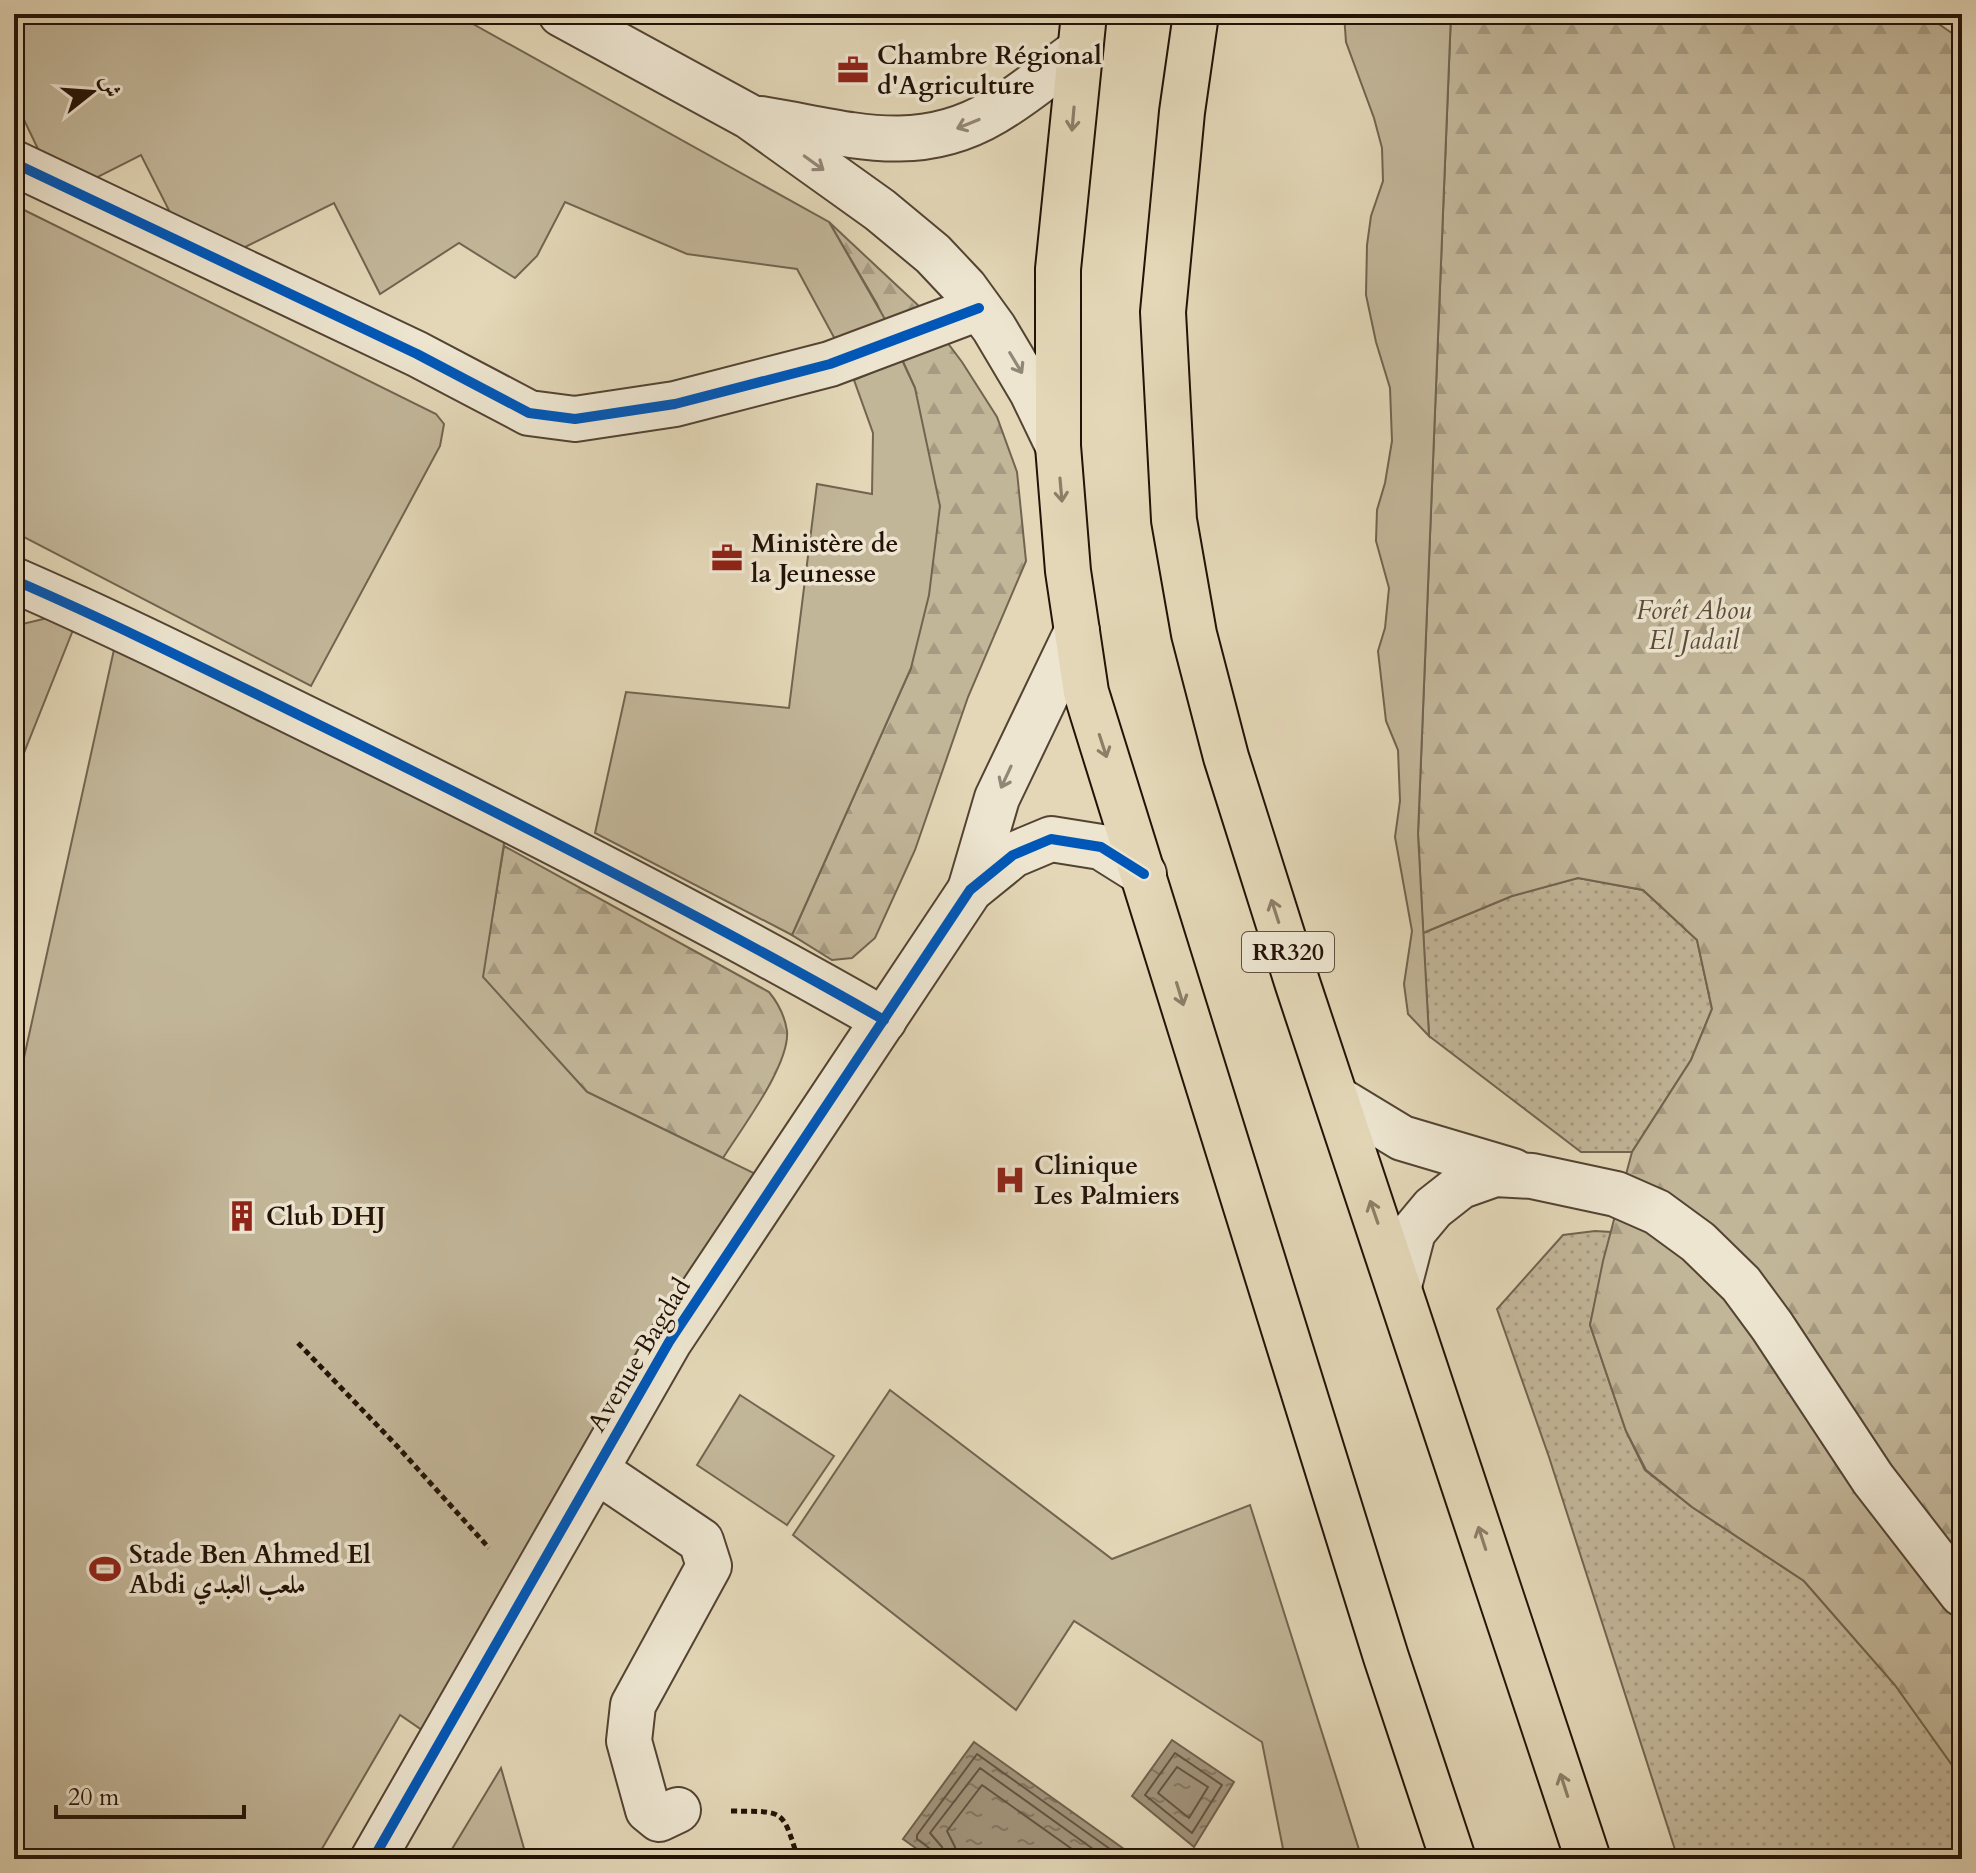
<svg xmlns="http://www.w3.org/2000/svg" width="1976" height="1873" viewBox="0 0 1976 1873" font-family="Cardo,Amiri,serif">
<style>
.grass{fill:url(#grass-dots);stroke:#726450;stroke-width:2}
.forest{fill:url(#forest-firs);stroke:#726450;stroke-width:2}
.garden{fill:#c2b699;stroke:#726450;stroke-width:2}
.water{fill:url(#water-ripples);stroke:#6f604d;stroke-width:2}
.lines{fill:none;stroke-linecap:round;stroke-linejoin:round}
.shore{stroke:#625341;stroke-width:2}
.minor-casing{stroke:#534333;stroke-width:48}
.highway-casing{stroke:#231207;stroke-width:48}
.path{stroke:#231207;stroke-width:5;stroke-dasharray:6 4;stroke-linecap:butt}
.minor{stroke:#ede5d0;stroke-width:44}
.highway{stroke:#e3d7b7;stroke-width:44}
.cycleway-casing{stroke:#ede5d0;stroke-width:15}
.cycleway{stroke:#0057b8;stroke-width:10}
.oneway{stroke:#8d7e68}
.oneway2{stroke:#928676}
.labels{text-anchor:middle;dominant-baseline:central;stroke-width:7;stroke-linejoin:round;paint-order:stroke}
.shield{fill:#ede5d0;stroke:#605143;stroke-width:2}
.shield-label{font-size:24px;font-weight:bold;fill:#231207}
.poi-label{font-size:26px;font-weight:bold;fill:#231207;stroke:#ede5d0;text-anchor:start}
.park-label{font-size:26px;font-style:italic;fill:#5b4b3a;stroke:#ede5d0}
.street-label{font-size:26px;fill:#231207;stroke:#ede5d0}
</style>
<defs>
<pattern id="grass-dots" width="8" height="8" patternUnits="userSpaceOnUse" patternTransform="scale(2)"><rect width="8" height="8" fill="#c2b699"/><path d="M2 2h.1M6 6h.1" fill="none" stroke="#a69b82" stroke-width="1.8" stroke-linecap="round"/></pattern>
<pattern id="forest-firs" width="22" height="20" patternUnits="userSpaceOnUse" patternTransform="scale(2)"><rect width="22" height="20" fill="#c2b699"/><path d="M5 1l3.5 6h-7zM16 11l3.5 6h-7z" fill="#a69b82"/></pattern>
<pattern id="water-ripples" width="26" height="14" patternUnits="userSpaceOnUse" patternTransform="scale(2)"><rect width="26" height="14" fill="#a2947b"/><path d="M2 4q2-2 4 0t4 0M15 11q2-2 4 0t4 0" fill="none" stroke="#847763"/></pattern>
</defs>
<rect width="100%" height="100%" fill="#e3d7b7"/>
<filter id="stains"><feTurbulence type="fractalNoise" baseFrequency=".0025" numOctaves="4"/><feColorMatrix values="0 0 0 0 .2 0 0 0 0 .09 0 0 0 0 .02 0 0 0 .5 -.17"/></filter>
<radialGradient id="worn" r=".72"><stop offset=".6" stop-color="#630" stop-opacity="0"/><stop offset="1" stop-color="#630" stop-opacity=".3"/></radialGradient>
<g class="grass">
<path d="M1578 878 1643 890 1697 940 1712 1009 1691 1060 1632 1152H1581L1429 1036 1423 933 1512 896Z"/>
<path d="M1595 1231 1611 1232 1590 1325 1626 1431 1645 1470 1692 1507 1804 1581 1895 1685 1962 1779V1859H1678L1549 1457 1497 1309 1563 1235Z"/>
</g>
<g class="forest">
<path d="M1451 14H1924L1962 40V1779L1895 1685 1804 1581 1692 1507 1646 1470 1626 1431 1590 1325 1603 1261 1632 1152 1691 1060 1712 1009 1697 940 1643 890 1578 878 1512 896 1423 933 1418 834Z"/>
<path d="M829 222 922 309 962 362 997 417 1017 472 1026 561 968 697 915 850 875 938 852 958 832 960 792 935 911 668 915 388 877 304Z"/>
<path d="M504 846 769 992C778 1003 785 1017 787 1031 790 1065 741 1129 723 1158L587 1092 482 977Z"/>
</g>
<g class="garden">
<path d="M14 14H455L829 222 886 321 837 343 797 269 687 254 565 202 537 256 515 278 459 243 380 294 334 203 229 255 182 236 141 155 78 187 49 172 14 99Z"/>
<path d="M1344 14H1451L1418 834 1429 1036 1408 1014 1404 984 1412 931 1395 837 1400 801 1398 750 1386 721 1378 651 1385 628 1389 588 1376 541 1377 510 1385 483 1392 441 1390 388 1376 342 1366 295 1367 245 1371 216 1383 181 1382 148 1374 118 1346 42Z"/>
<path d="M14 205 436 414 444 424 440 446 311 686 14 532Z"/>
<path d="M902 360 915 388 940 506 929 595 911 668 792 935 595 833 626 692 789 708 817 484 872 494 873 433 854 380Z"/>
<path d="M81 610 14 778V626Z"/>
<path d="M119 627 508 818 483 977 587 1092 764 1178 422 1730 400 1715 316 1859H14V1103Z"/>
<path d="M890 1390 1112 1559 1250 1505 1362 1859H1285L1262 1742 1074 1621 1016 1710 793 1535Z"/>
<path d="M740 1395 834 1456 787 1525 697 1465Z"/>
<path d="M501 1768 527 1859H446Z"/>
</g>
<g class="water">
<path d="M1172 1740 1234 1782 1194 1847 1132 1796Z"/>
<path d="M974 1742 1138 1859H931L903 1839Z"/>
</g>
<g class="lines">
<g class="shore">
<path d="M1175 1753 1222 1785 1192 1833 1145 1795Z"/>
<path d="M1177 1767 1208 1787 1189 1818 1158 1793Z"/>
<path d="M935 1859 933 1851 917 1839V1835L977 1754 1124 1859"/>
<path d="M945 1859 942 1847 930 1833 980 1768 1107 1859"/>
<path d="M957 1859 955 1847 947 1831 982 1785 1086 1859"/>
</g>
<defs>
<g id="minor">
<path d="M561 14 750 117 880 210 933 254 965 288 994 328 1032 392 1058 446"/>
<path d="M761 119C844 132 915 159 994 112 1024 95 1051 71 1079 51"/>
<path d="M14 163 417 354 529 413 575 419 675 404 830 364 979 308"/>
<path d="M14 580C127 629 237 685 348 739 529 828 709 920 884 1020"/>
<path d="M970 890 997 798 1077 631"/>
<path d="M1336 1098 1402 1138 1513 1171"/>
<path d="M1399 1286 1413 1232 1433 1208 1461 1186 1495 1174 1532 1176 1616 1194 1657 1212 1698 1242 1741 1284 1772 1326 1873 1479 1962 1594"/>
<path d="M596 1470 701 1541 709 1566 633 1705 629 1741 648 1810 659 1819 678 1810"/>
<path d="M373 1859 669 1342 970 890 1013 855 1051 839 1101 847 1144 874"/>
</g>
<g id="highway">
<path d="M1084 14 1058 269V446L1068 571 1086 692 1386 1657 1453 1859"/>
<path d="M1196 14 1182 112 1163 312 1174 520 1194 634 1226 757 1298 985 1588 1859"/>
</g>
</defs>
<use href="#minor" class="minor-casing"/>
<use href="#highway" class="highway-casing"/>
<g class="path">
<path d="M298 1343 397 1446 489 1548"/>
<path d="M731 1811C784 1812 782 1807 798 1859"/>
<path d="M601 1859 614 1853"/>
</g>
<use href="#minor" class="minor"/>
<use href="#highway" class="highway"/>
<defs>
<g id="cycleway">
<path d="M14 163 417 354 529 413 575 419 675 404 830 364 979 308"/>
<path d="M14 580C127 629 237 685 348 739 529 828 709 920 884 1020"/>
<path d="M373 1859 669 1342 970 890 1013 855 1051 839 1101 847 1144 874"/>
</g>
</defs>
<use href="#cycleway" class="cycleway-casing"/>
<use href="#cycleway" class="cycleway"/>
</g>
<defs><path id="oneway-shaft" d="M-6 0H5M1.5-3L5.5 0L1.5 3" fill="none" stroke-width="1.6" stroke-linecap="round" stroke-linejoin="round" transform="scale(2)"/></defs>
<g class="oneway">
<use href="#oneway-shaft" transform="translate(1073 119) rotate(95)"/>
<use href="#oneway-shaft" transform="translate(1061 490) rotate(85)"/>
<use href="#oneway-shaft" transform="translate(1103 746) rotate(72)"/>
<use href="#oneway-shaft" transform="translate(1275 911) rotate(-108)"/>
<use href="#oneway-shaft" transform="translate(1180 994) rotate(73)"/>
<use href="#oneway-shaft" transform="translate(1374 1212) rotate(-109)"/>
<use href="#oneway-shaft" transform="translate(1482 1538) rotate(-108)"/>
<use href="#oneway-shaft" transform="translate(1564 1785) rotate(-108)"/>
</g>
<g class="oneway2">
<use href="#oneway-shaft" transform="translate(968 124) rotate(158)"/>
<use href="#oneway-shaft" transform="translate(814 163) rotate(36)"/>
<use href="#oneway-shaft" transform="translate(1016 363) rotate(59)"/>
<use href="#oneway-shaft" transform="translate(1006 777) rotate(115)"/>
</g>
<defs>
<symbol id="office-bare" viewBox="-9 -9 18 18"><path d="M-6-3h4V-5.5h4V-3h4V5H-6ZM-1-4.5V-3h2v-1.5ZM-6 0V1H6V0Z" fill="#8f2418" stroke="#ede5d0" stroke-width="2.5" paint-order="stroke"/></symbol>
<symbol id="hospital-bare" viewBox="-9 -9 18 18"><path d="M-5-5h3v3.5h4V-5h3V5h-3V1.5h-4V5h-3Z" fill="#8f2418" stroke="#ede5d0" stroke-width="2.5" paint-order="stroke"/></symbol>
<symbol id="building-bare" viewBox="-9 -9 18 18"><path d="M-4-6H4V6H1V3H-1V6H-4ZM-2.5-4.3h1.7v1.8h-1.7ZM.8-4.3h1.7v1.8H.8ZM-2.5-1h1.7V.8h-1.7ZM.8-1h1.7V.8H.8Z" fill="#8f2418" stroke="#ede5d0" stroke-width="2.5" paint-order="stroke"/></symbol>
<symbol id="stadium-bare" viewBox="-9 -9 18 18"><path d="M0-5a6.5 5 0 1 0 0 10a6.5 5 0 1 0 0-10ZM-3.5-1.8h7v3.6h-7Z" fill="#8f2418" stroke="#ede5d0" stroke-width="2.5" paint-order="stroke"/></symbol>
</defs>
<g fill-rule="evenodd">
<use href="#office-bare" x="831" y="48" width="44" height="44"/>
<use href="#office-bare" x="705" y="536" width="44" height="44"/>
<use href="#hospital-bare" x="988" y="1158" width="44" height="44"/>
<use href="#building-bare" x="220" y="1194" width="44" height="44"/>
<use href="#stadium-bare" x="83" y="1547" width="44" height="44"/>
</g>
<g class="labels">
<rect class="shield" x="1242" y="932" width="92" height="40" rx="6"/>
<g class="shield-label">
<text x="1288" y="952">RR320</text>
</g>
<g class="poi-label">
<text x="877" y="55">Chambre Régional<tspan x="877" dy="30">d'Agriculture</tspan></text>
<text x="751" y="543">Ministère de<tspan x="751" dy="30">la Jeunesse</tspan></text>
<text x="1034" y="1165">Clinique<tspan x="1034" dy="30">Les Palmiers</tspan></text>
<text x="266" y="1216">Club DHJ</text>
<text x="129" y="1554">Stade Ben Ahmed El<tspan x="129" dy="30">Abdi ملعب العبدي</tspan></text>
</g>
<g class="park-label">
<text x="1694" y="610">Forêt Abou<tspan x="1694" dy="30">El Jadail</tspan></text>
</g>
<g class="street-label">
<text transform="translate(639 1355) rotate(-59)">Avenue Bagdad</text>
</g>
</g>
<rect width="1976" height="1873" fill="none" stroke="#e3d7b7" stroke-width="48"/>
<rect x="16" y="16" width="1944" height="1841" fill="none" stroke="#231207" stroke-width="4"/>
<rect x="24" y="24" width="1928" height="1825" fill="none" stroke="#231207" stroke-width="2"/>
<g transform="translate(92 92) rotate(73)" stroke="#ede5d0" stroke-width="6" paint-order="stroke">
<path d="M0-6L14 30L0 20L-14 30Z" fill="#231207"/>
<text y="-12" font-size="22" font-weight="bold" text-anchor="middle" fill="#231207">ش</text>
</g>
<path d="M56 1805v12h188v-12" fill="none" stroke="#231207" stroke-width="4"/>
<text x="68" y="1805" font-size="24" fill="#231207" stroke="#ede5d0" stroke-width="6" paint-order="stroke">20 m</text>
<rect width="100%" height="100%" filter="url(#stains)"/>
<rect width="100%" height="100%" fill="url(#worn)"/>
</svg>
